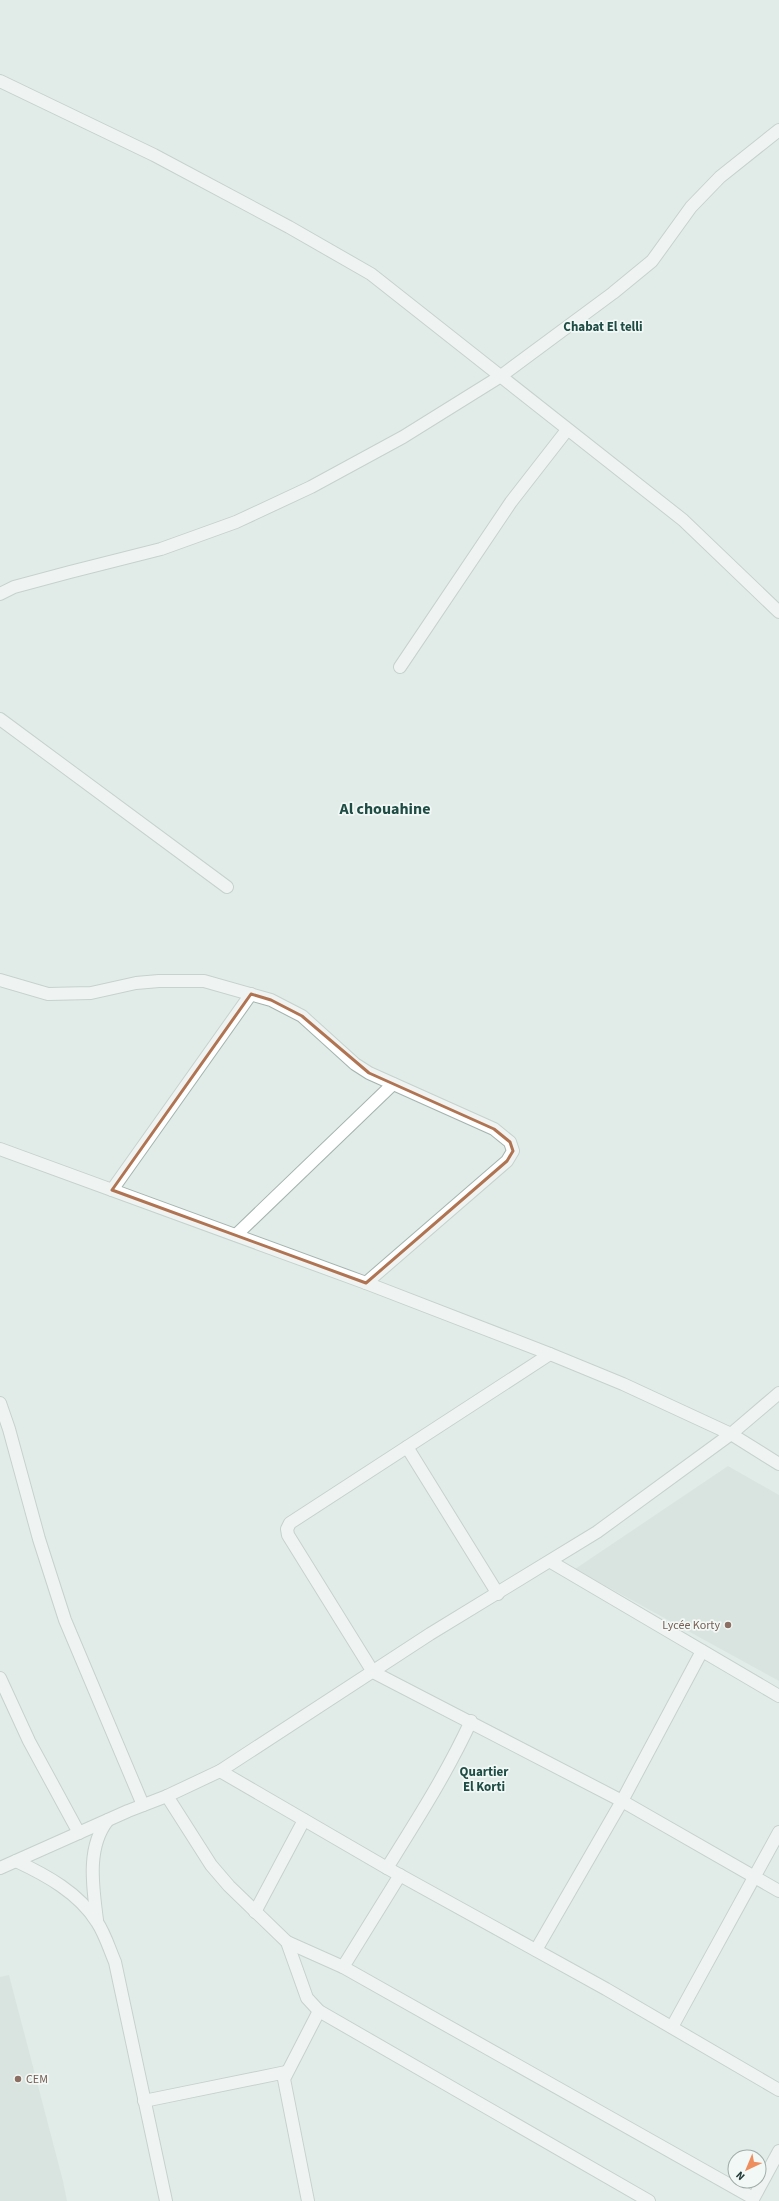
<svg xmlns="http://www.w3.org/2000/svg" width="779" height="2201" viewBox="0 0 779 2201" font-family="'Source Sans 3',sans-serif">
<style>
.built{fill:#cfdbd7}
.lines{fill:none;stroke-linecap:round;stroke-linejoin:round}
.minor-casing{stroke:#a4b3af;stroke-width:14}
.minor{stroke:#fff;stroke-width:12}
.marked{fill:none;stroke:#b17452;stroke-width:3;stroke-linejoin:round}
.education-dot{fill:#8d6e63;stroke:#f2f8f5;stroke-width:1.5}
.labels{text-anchor:middle;dominant-baseline:central;stroke-width:3.5;stroke-linejoin:round;paint-order:stroke}
.education-label{font-size:12px;fill:#785e54;stroke:#f2f8f5;text-anchor:end}
.neighbourhood-label{font-size:13px;font-weight:bold;fill:#1f4d45;stroke:#f2f8f5}
.district-label{font-size:16px;font-weight:bold;fill:#1f4d45;stroke:#f2f8f5}
</style>
<rect width="100%" height="100%" fill="#e1ebe8"/>
<g class="built">
<path d="M728 1466 779 1495V1681L575 1569Z"/>
<path d="M9 1975 63 2181 67 2201H0V1977Z"/>
</g>
<g class="lines">
<defs>
<g id="minor">
<path d="M0 81 154 155 289 227 371 274 683 520 779 612"/>
<path d="M0 594 14 587 70 572 161 549 236 522 311 487 403 437 501 376 613 293 652 261 691 207 720 177 779 130"/>
<path d="M400 667 511 502 567 430"/>
<path d="M0 719 227 887"/>
<path d="M0 980 48 994 91 993 136 983 159 981H204L271 1000 302 1016 355 1064 369 1073 494 1129 510 1142 513 1151 507 1161 366 1283"/>
<path d="M0 1149 366 1283 550 1354 623 1384 731 1434 779 1464"/>
<path d="M112 1190 251 994"/>
<path d="M236 1235 393 1084"/>
<path d="M550 1354 290 1523 287 1529 288 1535 373 1672 622 1801 779 1891"/>
<path d="M0 1403 9 1429 39 1539 65 1620 143 1805"/>
<path d="M407 1447 498 1594"/>
<path d="M551 1562 779 1696"/>
<path d="M0 1678 29 1741 79 1833"/>
<path d="M220 1771 387 1868 606 1989 779 2090"/>
<path d="M167 1796 211 1865 229 1886 287 1942 307 1998 319 2011 649 2201"/>
<path d="M16 1861C46 1875 79 1893 97 1922 105 1934 109 1948 115 1962L166 2201"/>
<path d="M0 1868 128 1811 167 1796 220 1771 430 1634 597 1532 731 1434 779 1393"/>
<path d="M387 1868C417 1820 447 1773 471 1721"/>
<path d="M255 1912 304 1820"/>
<path d="M97 1920C93 1888 86 1847 108 1820"/>
<path d="M287 1942 343 1967 753 2198"/>
<path d="M536 1950 622 1801 702 1651"/>
<path d="M343 1967 400 1875"/>
<path d="M672 2027 779 1832"/>
<path d="M144 2101 286 2072"/>
<path d="M308 2201 284 2079 319 2011"/>
<path d="M752 2201 779 2151"/>
</g>
</defs>
<use href="#minor" class="minor-casing"/>
<use href="#minor" class="minor"/>
</g>
<path d="M0 0H779V2201H0ZM251 994 271 1000 302 1016 369 1073 494 1129 510 1142 513 1151 507 1161 366 1283 112 1190Z" fill="#e1ebe8" fill-opacity=".55" fill-rule="evenodd"/>
<path class="marked" d="M251 994 271 1000 302 1016 369 1073 494 1129 510 1142 513 1151 507 1161 366 1283 112 1190Z"/>
<g class="education-dot">
<circle cx="728" cy="1625" r="4"/>
<circle cx="18" cy="2079" r="4"/>
</g>
<g class="labels">
<g class="education-label">
<text x="720" y="1625">Lycée Korty</text>
<text x="26" y="2079" text-anchor="start">CEM</text>
</g>
<g class="neighbourhood-label">
<text x="603" y="327">Chabat El telli</text>
<text x="484" y="1772">Quartier<tspan x="484" dy="15">El Korti</tspan></text>
</g>
<g class="district-label">
<text x="385" y="809">Al chouahine</text>
</g>
</g>
<g transform="translate(747 2169) rotate(224)"><circle r="19" fill="#f2f8f5" stroke="#9faca9"/>
<path d="M0-3L7 15L0 10L-7 15Z" fill="#ee8d5d"/>
<text y="-6" font-size="11" font-weight="bold" text-anchor="middle" fill="#223b37">N</text>
</g>
</svg>
